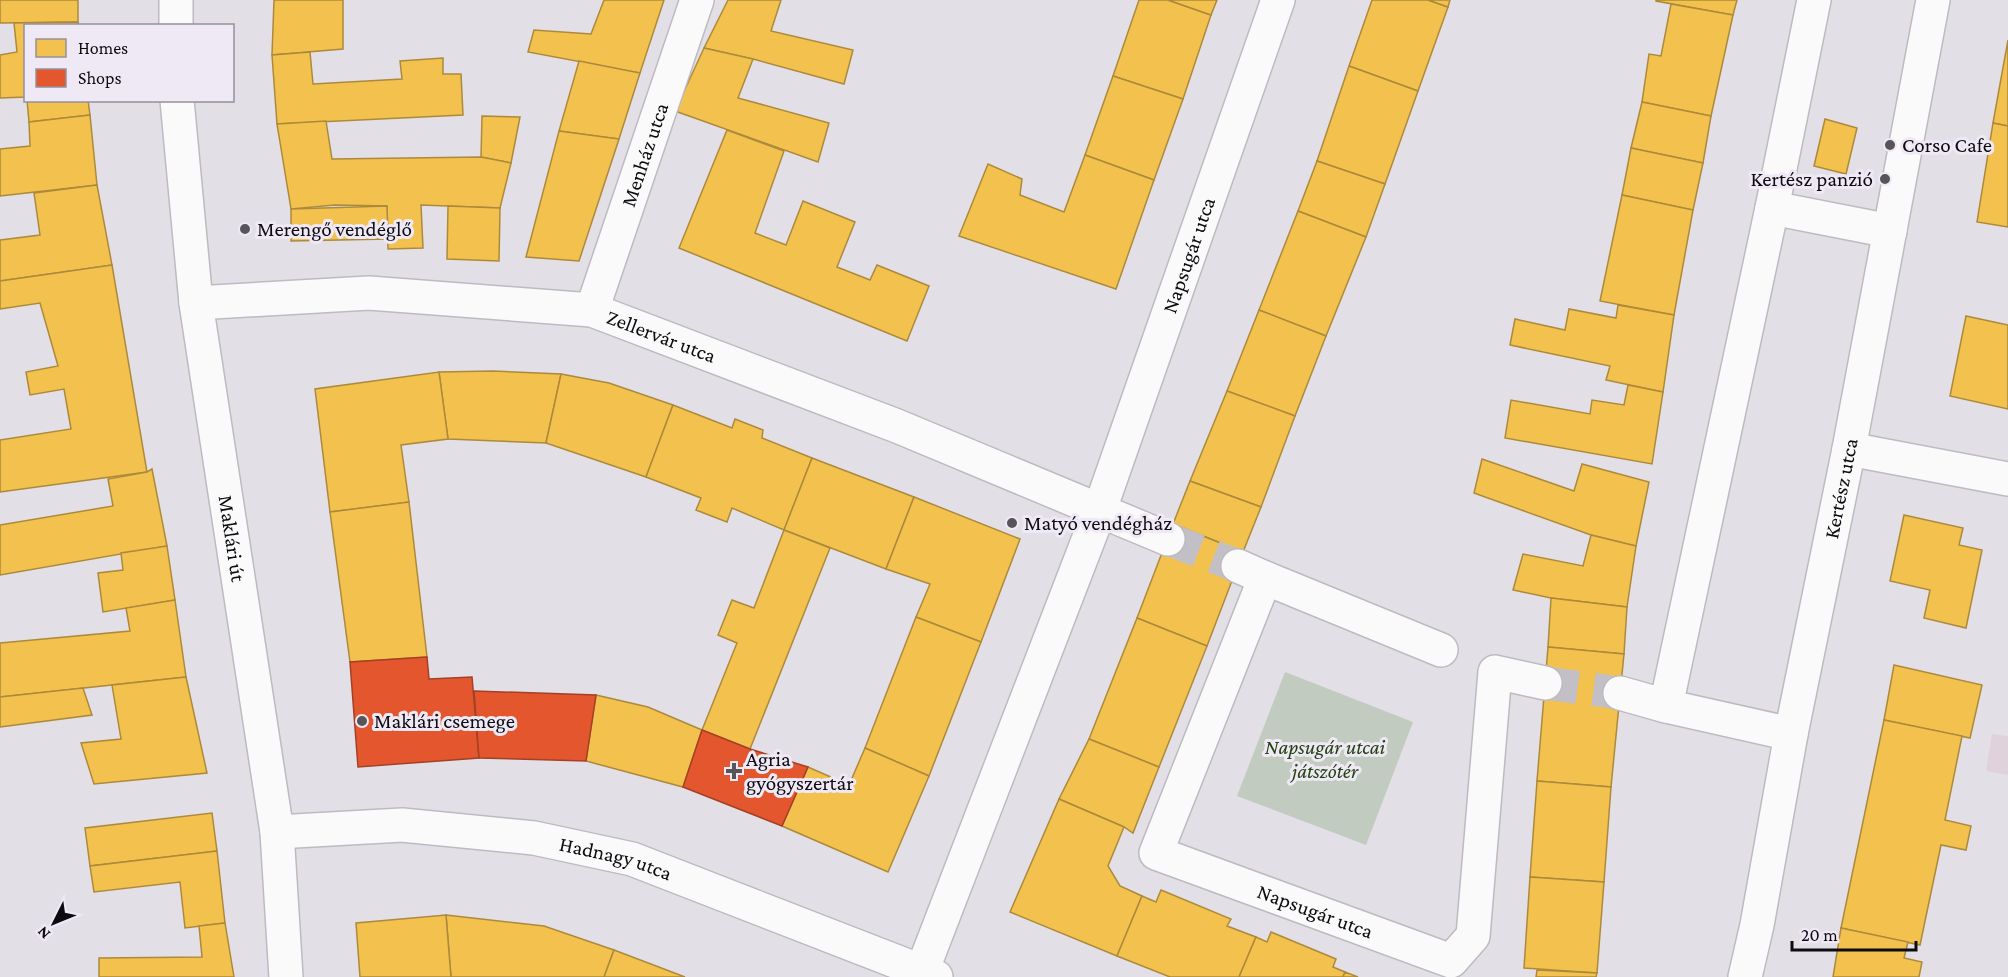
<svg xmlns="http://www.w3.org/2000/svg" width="2008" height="977" viewBox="0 0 2008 977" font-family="'Crimson Pro',serif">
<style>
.industrial{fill:#e0d2da}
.green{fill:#c2cbc0}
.homes{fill:#f2c14e;stroke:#ad8a3b;stroke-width:1.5}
.shops{fill:#e4572e;stroke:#a44025;stroke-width:1.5}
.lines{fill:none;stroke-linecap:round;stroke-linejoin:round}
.minor-tunnel{stroke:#c2bfc6;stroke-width:33;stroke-dasharray:33 16;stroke-linecap:butt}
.minor-casing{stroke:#bdbbc0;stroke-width:36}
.minor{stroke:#fbfafb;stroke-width:33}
.poi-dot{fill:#58555a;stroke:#efe9f6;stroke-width:2}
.labels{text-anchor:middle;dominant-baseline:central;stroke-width:6;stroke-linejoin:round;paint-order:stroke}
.poi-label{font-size:21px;fill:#0d0b0f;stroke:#efe9f6;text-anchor:start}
.street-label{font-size:21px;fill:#0d0b0f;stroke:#efe9f6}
.park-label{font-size:21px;font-style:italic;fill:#20430f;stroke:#efe9f6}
</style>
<rect width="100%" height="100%" fill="#e2dfe6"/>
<path class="industrial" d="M1992 734 2008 736V775L1986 771Z"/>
<path class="green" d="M1285 672 1413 722 1366 845 1237 796Z"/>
<g class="homes">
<path d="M0 0H78V22L0 23Z"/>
<path d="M274 0H343V49L272 55Z"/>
<path d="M604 0H664L640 73 528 52 534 30 591 34Z"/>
<path d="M728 0H781L771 31 853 50 844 84 753 59 704 48Z"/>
<path d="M1139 0H1168L1211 15 1183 99 1113 76Z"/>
<path d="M1168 0H1217L1211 15Z"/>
<path d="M1372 0H1428L1448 7 1418 91 1349 66Z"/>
<path d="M1428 0H1450L1448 7Z"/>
<path d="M1656 0H1737L1733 15 1656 1Z"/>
<path d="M1671 4 1733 15 1711 116 1642 102 1649 54 1661 56Z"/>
<path d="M78 22 79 26H26V97L0 98V55L17 52 14 23Z"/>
<path d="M2008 40V126L1993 123Z"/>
<path d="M704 48 753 59 738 98 829 123 818 162 675 111Z"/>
<path d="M310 52 313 84 402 79 400 61 443 58V74H461L463 115 277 124 272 55Z"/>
<path d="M579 61 640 73 619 139 559 131Z"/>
<path d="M1349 66 1418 91 1385 184 1317 161Z"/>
<path d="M1113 76 1183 99 1154 180 1085 155Z"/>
<path d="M27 100H88L90 115 29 122Z"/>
<path d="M1642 102 1711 116 1703 163 1631 148Z"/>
<path d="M90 115 97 185 0 196V149L30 146 29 122Z"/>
<path d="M482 116 520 117 511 163 481 157Z"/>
<path d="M1825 119 1857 128 1846 174 1814 166Z"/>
<path d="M326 121 332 159 481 157 511 163 500 208 421 205 423 248 388 249 387 206 335 205 291 209 277 124Z"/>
<path d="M1993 123 2008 126V227L1977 222Z"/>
<path d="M727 130 784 151 755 233 786 245 803 201 855 222 837 267 870 280 877 265 929 286 907 341 679 248Z"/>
<path d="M559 131 619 139 579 261 526 257Z"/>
<path d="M1631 148 1703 163 1693 210 1622 195Z"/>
<path d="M1085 155 1154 180 1116 289 959 236 988 164 1022 179 1020 195 1064 212Z"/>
<path d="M1317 161 1385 184 1366 237 1298 211Z"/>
<path d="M97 185 112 265 0 281V240L40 235 34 193Z"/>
<path d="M1622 195 1693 210 1674 315 1600 301Z"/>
<path d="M387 206 388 239 291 241V209Z"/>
<path d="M448 206 500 208 499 261 447 259Z"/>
<path d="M1298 211 1366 237 1326 336 1259 310Z"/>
<path d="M112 265 147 472 0 492V440L71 429 64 389 30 395 26 372 58 366 40 303 0 309V281Z"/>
<path d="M1618 305 1674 315 1663 392 1606 380 1610 366 1510 345 1515 319 1565 330 1569 309 1616 318Z"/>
<path d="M1259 310 1326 336 1295 416 1227 391Z"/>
<path d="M1966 316 2008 325V409L1950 396Z"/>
<path d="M493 371 561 374 546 443 448 439 439 372Z"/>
<path d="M439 372 448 439 401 445 409 502 330 512 315 389Z"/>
<path d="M561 374 609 383 673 405 646 477 546 443Z"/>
<path d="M1628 385 1663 392 1652 464 1505 438 1511 400 1590 414 1592 400 1624 405Z"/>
<path d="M1227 391 1295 416 1261 507 1190 481Z"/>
<path d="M673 405 732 428 735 419 763 430 762 438 812 458 784 530 732 508 727 522 696 510 701 498 646 477Z"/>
<path d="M812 458 914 497 886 569 784 530Z"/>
<path d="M1482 459 1574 491 1582 464 1649 482 1636 546 1591 535 1474 493Z"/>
<path d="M152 469 167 546 0 575V525L113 506 108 479 147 472Z"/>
<path d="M1190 481 1261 507 1243 552 1173 524Z"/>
<path d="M914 497 1020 539 981 642 916 617 930 584 886 569Z"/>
<path d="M409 502 427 657 350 662 330 512Z"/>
<path d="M1904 515 1963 528 1959 545 1982 550 1966 628 1924 618 1930 590 1890 581Z"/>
<path d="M1173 524 1243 552 1207 646 1137 618Z"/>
<path d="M784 530 830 548 750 749 702 730 737 643 718 635 732 600 754 608Z"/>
<path d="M1591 535 1636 546 1627 607 1551 598 1513 590 1523 554 1583 566Z"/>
<path d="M167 546 175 600 103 612 98 573 123 570 121 553Z"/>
<path d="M1551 598 1627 607 1624 654 1548 647Z"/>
<path d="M175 600 186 677 0 697V643L130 631 126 608Z"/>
<path d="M916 617 981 642 929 776 865 748Z"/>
<path d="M1137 618 1207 646 1159 767 1089 739Z"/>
<path d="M1548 647 1624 654 1611 787 1537 781Z"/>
<path d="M1894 665 1982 685 1970 738 1884 720Z"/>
<path d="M186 677 207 773 94 784 81 743 121 739 112 685Z"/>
<path d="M83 688 92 715 0 727V697Z"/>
<path d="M596 695 648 707 702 730 683 787 586 761Z"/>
<path d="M1884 720 1962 736 1945 820 1971 826 1966 850 1941 845 1920 945 1841 928Z"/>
<path d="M1089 739 1159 767 1133 833 1124 827 1059 799Z"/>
<path d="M865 748 929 776 888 872 782 826 808 767 849 785Z"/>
<path d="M1537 781 1611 787 1604 882 1530 877Z"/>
<path d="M1059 799 1124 827 1108 866 1120 886 1142 896 1117 956 1010 912Z"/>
<path d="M212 813 217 851 90 866 85 828Z"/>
<path d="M217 851 225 923 185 928 180 882 94 892 90 866Z"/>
<path d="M1530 877 1604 882 1597 973 1524 968Z"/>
<path d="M1161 890 1231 919 1227 926 1256 937 1239 977H1170L1117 956 1142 896 1156 902Z"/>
<path d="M446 915 544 926 614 950 604 977H451Z"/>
<path d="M446 915 451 977H360L356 923Z"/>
<path d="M225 923 234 977H99V958L202 957 199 926Z"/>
<path d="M1841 928 1908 942 1904 958 1922 962 1919 977H1833Z"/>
<path d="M1271 932 1336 959 1333 967 1345 972 1343 977H1239L1256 937 1267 942Z"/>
<path d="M614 950 685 977H604Z"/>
<path d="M1537 970 1597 973 1596 977H1536Z"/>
<path d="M1345 972 1358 977H1343Z"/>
</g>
<g class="shops">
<path d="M427 657 429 679 472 677 479 758 358 767 350 662Z"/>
<path d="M474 691 596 695 586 761 479 758Z"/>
<path d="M702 730 750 749 808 767 782 826 683 787Z"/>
</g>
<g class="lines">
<g class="minor-tunnel">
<path d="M1168 539 1238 566"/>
<path d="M1545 683 1620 693"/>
</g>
<defs>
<g id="minor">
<path d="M176 0V26"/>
<path id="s1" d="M177 100 196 303 277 832 286 977"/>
<path d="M1772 208 1814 0"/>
<path id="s2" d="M196 303 369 293 592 310 897 426 1168 539"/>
<path id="s3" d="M592 310 697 0"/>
<path d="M1849 449 2008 479"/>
<path id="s4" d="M1238 566 1265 578 1156 853 1451 961 1473 936 1495 672 1545 683"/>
<path d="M1265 578 1441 650"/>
<path d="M1620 693 1666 706 1791 734"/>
<path d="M1666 706 1772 208 1890 231"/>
<path id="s5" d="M277 832 402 825 534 838 632 859 936 977"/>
<path id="s6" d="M922 971 1099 512 1278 0"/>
<path id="s7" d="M1745 977 1757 925 1791 734 1849 449 1933 0"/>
</g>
</defs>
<use href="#minor" class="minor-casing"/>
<use href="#minor" class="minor"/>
</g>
<g class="poi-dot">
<circle cx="1890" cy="145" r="6"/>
<circle cx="1885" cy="179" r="6"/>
<circle cx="245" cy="229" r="6"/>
<circle cx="1012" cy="523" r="6"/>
<circle cx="362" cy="721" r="6"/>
<path d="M731 762h6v6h6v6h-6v6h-6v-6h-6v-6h6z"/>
</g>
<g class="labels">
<g class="poi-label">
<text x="1902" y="145">Corso Cafe</text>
<text x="1873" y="179" text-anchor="end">Kertész panzió</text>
<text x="257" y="229">Merengő vendéglő</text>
<text x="1024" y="523">Matyó vendégház</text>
<text x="374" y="721">Maklári csemege</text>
<text x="746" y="759">Agria<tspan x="746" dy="24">gyógyszertár</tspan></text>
</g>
<g class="street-label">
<text stroke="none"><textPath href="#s3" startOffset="164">Menház utca</textPath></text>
<text stroke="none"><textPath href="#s6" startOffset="764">Napsugár utca</textPath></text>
<text stroke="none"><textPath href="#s2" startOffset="471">Zellervár utca</textPath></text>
<text stroke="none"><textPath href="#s7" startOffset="498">Kertész utca</textPath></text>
<text stroke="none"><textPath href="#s1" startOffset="442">Maklári út</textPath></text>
<text stroke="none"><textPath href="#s5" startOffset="342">Hadnagy utca</textPath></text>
<text stroke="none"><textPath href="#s4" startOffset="495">Napsugár utca</textPath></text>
</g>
<g class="park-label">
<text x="1325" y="747">Napsugár utcai<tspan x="1325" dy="24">játszótér</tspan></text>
</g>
</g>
<rect x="24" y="24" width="210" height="78" fill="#efe9f6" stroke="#95909a" stroke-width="1.5"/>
<rect x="36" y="39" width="30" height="18" fill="#f2c14e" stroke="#95909a" stroke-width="1.5"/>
<text x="78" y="54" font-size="18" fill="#0d0b0f">Homes</text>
<rect x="36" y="69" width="30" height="18" fill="#e4572e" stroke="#95909a" stroke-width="1.5"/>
<text x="78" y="84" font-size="18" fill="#0d0b0f">Shops</text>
<g transform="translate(54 923) rotate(227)" stroke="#efe9f6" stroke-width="4.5" paint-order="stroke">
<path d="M0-4.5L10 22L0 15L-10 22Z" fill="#0d0b0f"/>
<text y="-9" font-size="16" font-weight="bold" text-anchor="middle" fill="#0d0b0f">N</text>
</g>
<path d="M1792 941v9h124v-9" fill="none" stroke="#0d0b0f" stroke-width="3"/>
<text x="1801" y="941" font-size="18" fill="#0d0b0f" stroke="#efe9f6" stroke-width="4.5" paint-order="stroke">20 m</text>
</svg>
